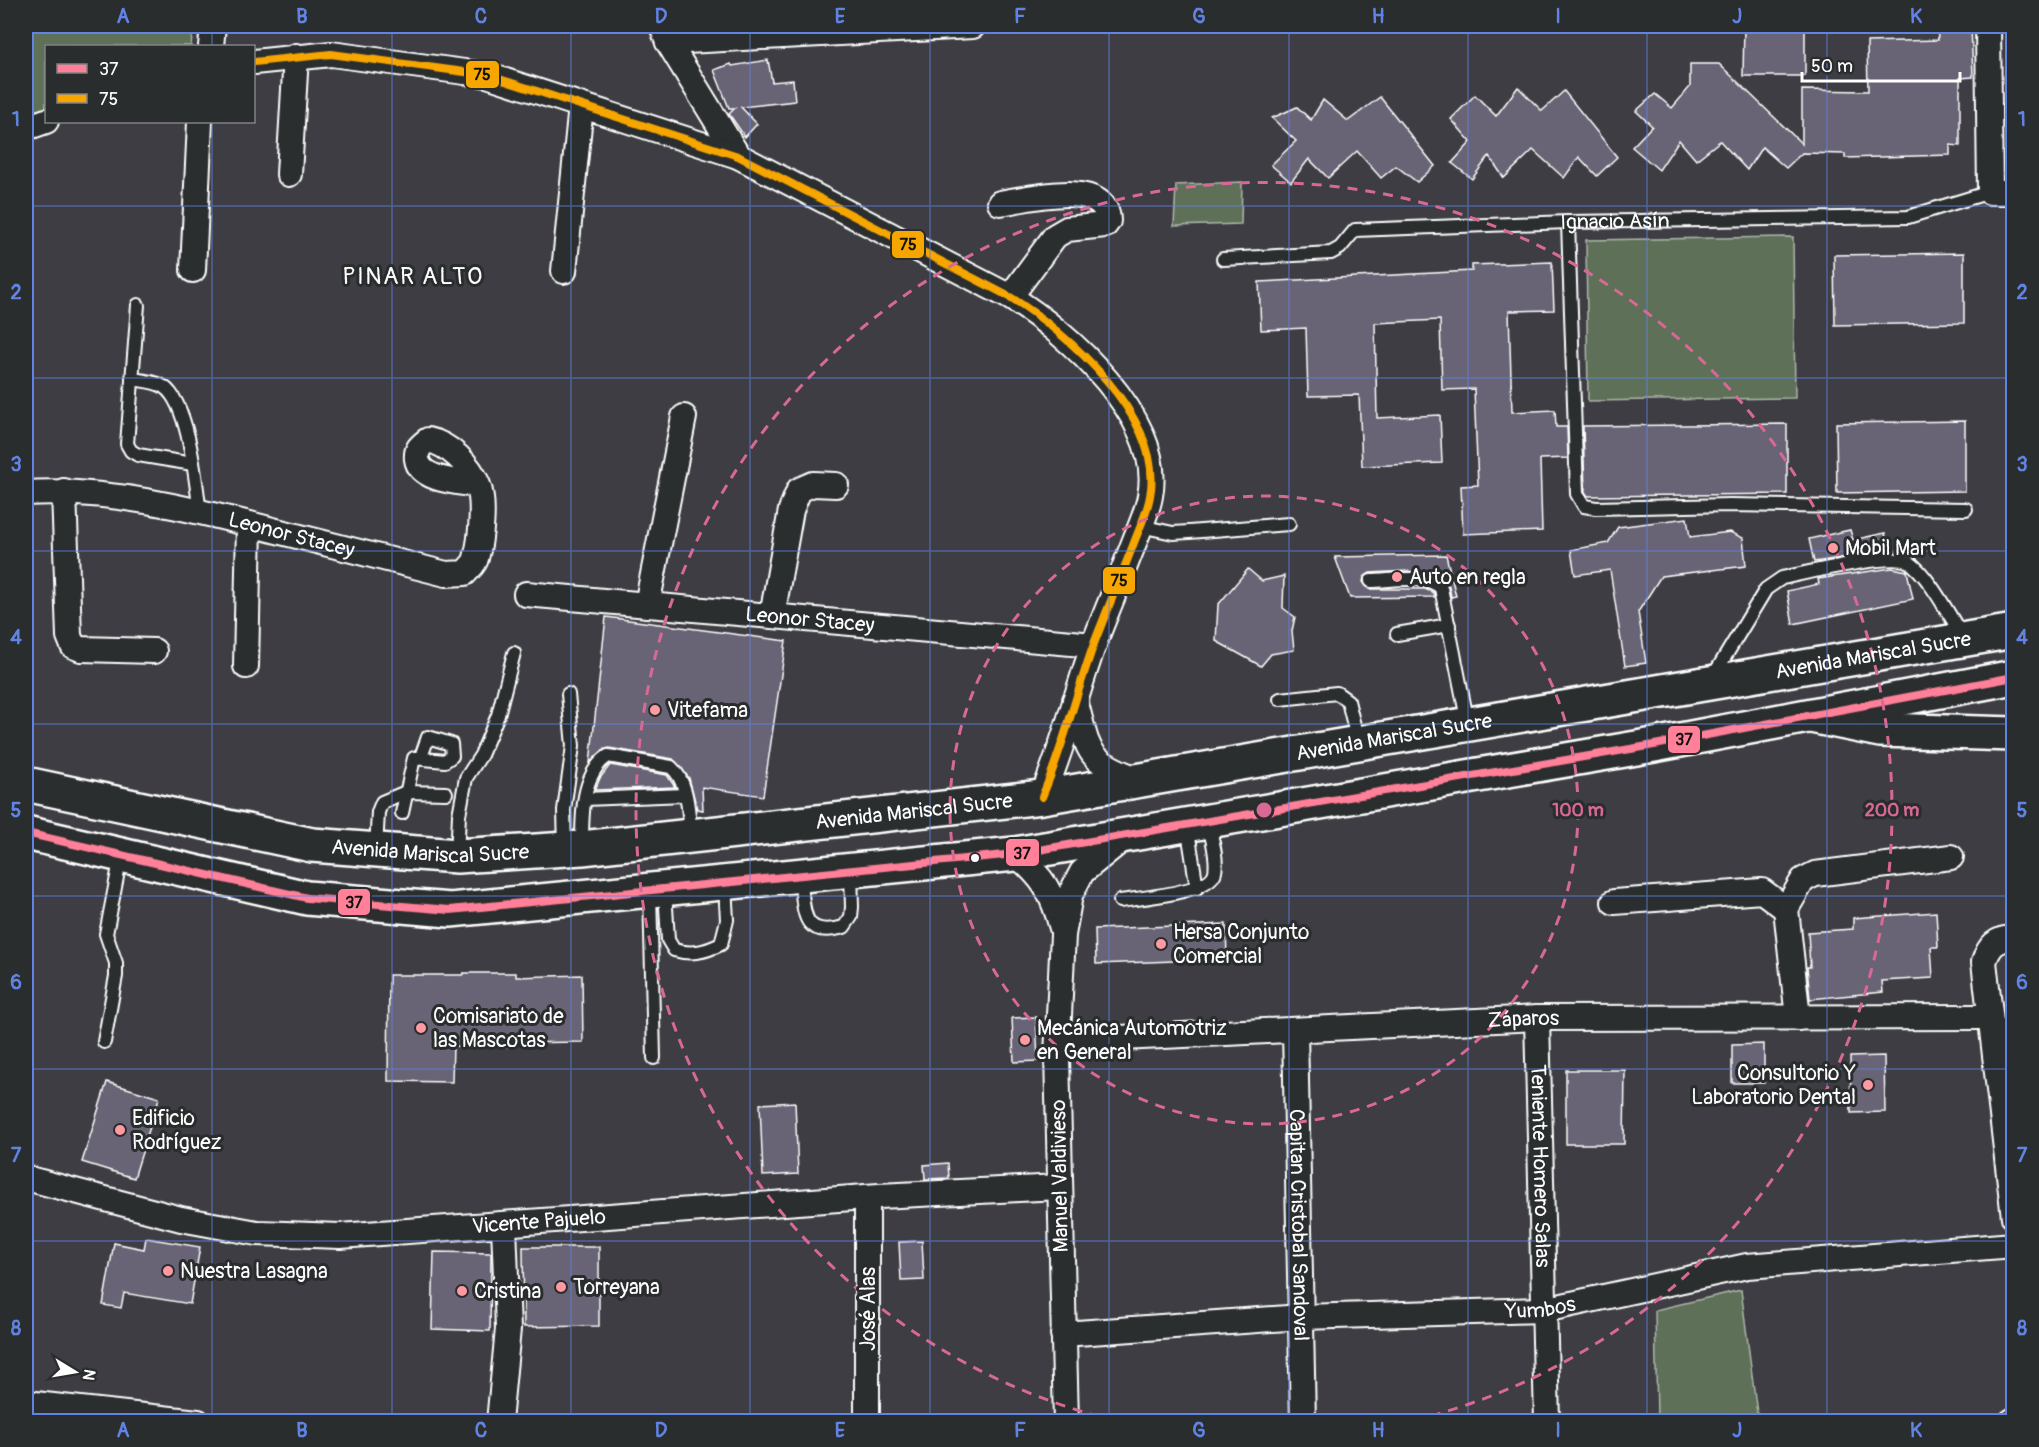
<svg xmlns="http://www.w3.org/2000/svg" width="2039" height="1447" viewBox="0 0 2039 1447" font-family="Pangolin,sans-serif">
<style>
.built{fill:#4a4852}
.green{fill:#5f7058;stroke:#afb8ac;stroke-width:1.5}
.building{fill:#686375;stroke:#fff;stroke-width:1.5}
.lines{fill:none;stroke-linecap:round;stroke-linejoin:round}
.service-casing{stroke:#fff;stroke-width:16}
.minor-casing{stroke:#fff;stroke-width:28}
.secondary-casing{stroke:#fff;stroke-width:38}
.primary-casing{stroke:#fff;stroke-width:38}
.service{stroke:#2a2d2e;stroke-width:12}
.minor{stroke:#2a2d2e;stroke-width:24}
.secondary{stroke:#2a2d2e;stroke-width:33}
.primary{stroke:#2a2d2e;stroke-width:33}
.bus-1-casing{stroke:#2a2d2e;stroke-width:12}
.bus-2-casing{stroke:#2a2d2e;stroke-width:12}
.bus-1{stroke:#ff8098;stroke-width:8}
.bus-2{stroke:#f7a600;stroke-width:8}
.grid{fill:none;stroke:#6183e4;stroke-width:1.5;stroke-opacity:0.55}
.ring{fill:none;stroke:#d76994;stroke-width:3;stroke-dasharray:10 8}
.poi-dot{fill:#ff9aa2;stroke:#2a2d2e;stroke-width:2}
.bus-dot{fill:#fff;stroke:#2a2d2e;stroke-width:2}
.labels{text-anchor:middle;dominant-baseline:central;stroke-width:6;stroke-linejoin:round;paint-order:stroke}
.street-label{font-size:21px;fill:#fff;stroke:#2a2d2e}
.poi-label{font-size:21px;fill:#fff;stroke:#2a2d2e;text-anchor:start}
.quarter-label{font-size:24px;letter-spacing:1.5px;fill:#fff;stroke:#2a2d2e}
.centre{fill:#d76994;stroke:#2a2d2e;stroke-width:3}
.ring-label{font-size:18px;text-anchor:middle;font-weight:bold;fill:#d76994;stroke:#2a2d2e;stroke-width:6;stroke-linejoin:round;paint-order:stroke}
.line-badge{stroke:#2a2d2e;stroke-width:2}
.pale-badge-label{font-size:16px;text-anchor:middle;font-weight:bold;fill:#111}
.neatline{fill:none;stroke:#6183e4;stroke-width:2}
.grid-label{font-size:20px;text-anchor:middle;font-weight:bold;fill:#6183e4}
</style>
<rect width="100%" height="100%" fill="#3d3d43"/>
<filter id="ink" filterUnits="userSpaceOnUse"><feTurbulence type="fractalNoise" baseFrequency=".0167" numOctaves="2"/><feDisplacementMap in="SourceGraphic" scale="12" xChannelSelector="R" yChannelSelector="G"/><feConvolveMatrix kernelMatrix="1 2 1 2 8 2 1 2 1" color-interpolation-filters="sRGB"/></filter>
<g filter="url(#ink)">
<path class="built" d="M2010 754H2014L2013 856H2009Z"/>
<g class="green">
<path d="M26 26H193L191 46H46V113L26 120Z"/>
<path d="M1242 182 1241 224 1174 226 1176 185Z"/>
<path d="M1793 237 1795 398 1588 401 1586 240Z"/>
<path d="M1741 1290 1758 1421H1657L1655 1310Z"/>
</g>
<g class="building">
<path d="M1744 26H1805V76H1743Z"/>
<path d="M1937 26H1971L1973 77 1960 78V146L1950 145V155L1845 158V154L1802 153 1786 168 1762 147 1747 170 1720 141 1696 160 1679 140 1659 170 1632 147 1652 126 1636 111 1655 94 1672 108 1690 87V64H1719L1802 144V90L1868 91 1867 42 1938 40Z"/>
<path d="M768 60 772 82 793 80 795 101 741 107 757 124 745 137 729 114 735 108H729L714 70 731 64 732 66Z"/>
<path d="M1518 87 1542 111 1564 91 1617 157 1597 176 1579 157 1564 178 1533 150 1504 178 1489 156 1472 179 1452 163 1471 142 1451 119 1475 95 1496 116Z"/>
<path d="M1380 97 1435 166 1417 182 1396 166 1381 178 1357 151 1328 178 1309 159 1291 182 1271 165 1296 141 1272 118 1297 107 1311 120 1323 100 1348 121Z"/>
<path d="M1964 253V323L1835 325 1834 255Z"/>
<path d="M1552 262 1554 310 1509 311 1512 412 1555 410 1556 427H1567L1568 458 1540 459 1542 531 1463 534 1461 486 1478 485 1474 389 1442 390 1440 320 1375 323 1377 418 1440 415 1442 463 1362 466 1359 395 1308 396 1306 328 1261 330 1259 282 1472 271V265Z"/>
<path d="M1965 421V491L1837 493 1836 423Z"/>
<path d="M1787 424V494L1588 496 1585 492 1583 426Z"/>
<path d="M1687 518 1690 537 1730 532 1743 538 1746 566 1661 576 1638 612 1646 663 1625 666 1610 570 1575 575 1571 550 1608 543 1618 527Z"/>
<path d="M1850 530 1853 540 1885 533 1889 551 1814 562 1809 539Z"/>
<path d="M1446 555 1456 596 1451 597 1449 586 1439 577 1408 571 1370 573 1364 577 1363 582 1371 589H1425L1434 593V597L1350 598 1335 557Z"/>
<path d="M1892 568 1907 571 1913 599 1793 624 1787 591 1819 584 1818 579Z"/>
<path d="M1248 569 1262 581 1284 576 1283 608 1295 617 1292 631 1294 650 1271 654 1261 666 1216 641 1218 605Z"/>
<path d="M606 617 786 641 763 796 702 787 703 810 697 809 689 778 673 759 609 748 603 750 590 763Z"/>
<path d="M610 765 667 775 675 787 595 790 600 778Z"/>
<path d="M1936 912 1938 947H1931L1933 978 1882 981 1883 992 1810 999 1807 967H1810L1808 932 1853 929V918Z"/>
<path d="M1226 924 1227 959 1096 964 1095 929Z"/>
<path d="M463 973H516V977L582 975 583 1042 515 1043V1047L453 1046 452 1082 388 1081 389 975H463Z"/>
<path d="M1036 1017 1038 1061 1014 1062 1012 1018Z"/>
<path d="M1764 1044V1083H1732V1045Z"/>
<path d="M1884 1056 1885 1112 1851 1113 1850 1057Z"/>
<path d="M1566 1070H1625L1624 1144H1566Z"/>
<path d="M107 1082 159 1098 134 1178 82 1162Z"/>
<path d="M795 1102 798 1174 763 1176 760 1104Z"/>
<path d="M948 1163 949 1178 925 1179 924 1165Z"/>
<path d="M146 1238 200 1247 190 1304 124 1293 121 1308 103 1305 114 1243 144 1249Z"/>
<path d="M922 1241 924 1280 901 1281 899 1242Z"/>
<path d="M523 1247H599V1326L524 1327Z"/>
<path d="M434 1252 491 1253 490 1331 432 1329Z"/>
</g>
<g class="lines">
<defs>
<g id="service">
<path d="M1568 222 1577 494 1584 506 1596 508 1730 505 1966 509"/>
<path id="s1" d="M1223 259 1331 253 1340 248 1355 230 1568 222 1908 217 1990 192"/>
<path d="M138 305 127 444 131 451 138 455 193 464"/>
<path d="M132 379C143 381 155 381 164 387 189 404 196 484 200 513"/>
<path d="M1140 526 1173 533 1189 532 1289 524"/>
<path d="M1371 581C1392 581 1426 573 1441 588L1468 724"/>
<path d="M1397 634 1449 625"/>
<path d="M1712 678 1766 589 1782 578C1805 573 1892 552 1909 562 1928 574 1950 617 1963 637"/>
<path d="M1280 699 1337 693 1348 701 1358 742"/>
<path d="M585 799 685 795"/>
<path d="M402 813 414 758 445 761 452 756 451 744 428 737 421 757"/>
<path d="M1187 825 1197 888"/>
<path d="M582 846C582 817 581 774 608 756L671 767C689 783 688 812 691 835"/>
<path d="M565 848 564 810 573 746 568 694"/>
<path d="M376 849 378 812 382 802 406 792 446 793"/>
<path d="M457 855 459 815 466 778 481 755 498 715 514 653"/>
<path d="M800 876C805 910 799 939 844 927L851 917 852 907 851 871"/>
<path d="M665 890 668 940 674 950C691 955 705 952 721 944L727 920 725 885"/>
<path d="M650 891 654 1058"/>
<path d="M1120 901C1139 898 1210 893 1215 872 1218 857 1211 836 1208 821"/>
<path d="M104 1042 116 976V963L106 934 121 856"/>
</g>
<g id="minor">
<path d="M662 26 668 42 738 156"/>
<path d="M1988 26 1990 192H2014"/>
<path d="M668 42 973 26"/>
<path d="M211 46 213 26"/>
<path d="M254 62 331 54 487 75 738 156 1010 297C1068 333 1165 419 1150 496 1147 514 1138 531 1132 548 1120 579 1107 610 1095 641 1076 693 1064 746 1042 797"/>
<path d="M26 128 46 121"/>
<path d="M289 174 296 56"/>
<path d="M1000 203C1027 199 1107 177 1108 221L1105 225 1067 229 1055 236 1010 297"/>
<path d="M193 270 200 122"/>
<path d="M564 271 581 106"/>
<path d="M64 491 69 636 73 646 81 649 154 651"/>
<path id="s2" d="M26 493C109 488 192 509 273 530 330 545 388 559 446 574L465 573C469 568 475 564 476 558 481 541 485 501 478 485 470 465 449 444 428 440 420 446 416 449 417 459 420 481 461 482 478 485"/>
<path id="s3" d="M526 594 1094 645"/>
<path d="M647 605 684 417"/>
<path d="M772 616 791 510 799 490 813 484 836 485"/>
<path d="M246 666 249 524"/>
<path d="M1075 700C1090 754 1084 759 1139 780"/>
<path d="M1015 854C1044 878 1052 892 1062 928"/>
<path d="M1614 902 1762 891 1786 909 1798 1018"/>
<path d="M1786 909 1803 880 1815 874 1951 857"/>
<path d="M2014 938C1996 938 1989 946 1984 962L2014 1217"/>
<path id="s4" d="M1537 1018 1547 1422"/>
<path id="s5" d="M1295 1030 1303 1422"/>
<path id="s6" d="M1058 1041 1537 1018 1990 1017"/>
<path id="s7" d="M26 1178 181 1219 257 1233 340 1236 879 1196 1060 1187"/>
<path d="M867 1197V1422"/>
<path id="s8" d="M1063 1334 1301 1317 1544 1310 1747 1266 2014 1245"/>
<path d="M26 1403 198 1422"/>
<path d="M499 1422 508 1329 504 1226"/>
<path d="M1066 1422 1057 1055 1063 935 1070 895 1082 872 1124 838"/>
<path d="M2011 1422 2014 1420"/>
</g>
<path id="secondary" d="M1811 716 1880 730 2014 734"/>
<g id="primary">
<path id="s9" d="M26 784 312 845 457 856 582 848 1042 797 2014 631"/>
<path d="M26 833 307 898 450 910 1015 854 1654 745 2014 677"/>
</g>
</defs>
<use href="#service" class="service-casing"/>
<use href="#minor" class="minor-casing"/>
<use href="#secondary" class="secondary-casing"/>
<use href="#primary" class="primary-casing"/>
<use href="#service" class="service"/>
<use href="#minor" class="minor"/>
<use href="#secondary" class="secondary"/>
<use href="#primary" class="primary"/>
<defs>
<path id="bus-1" d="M26 833 307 898 450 910 1015 854 1654 745 2014 677"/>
<path id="bus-2" d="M254 62 331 54 487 75 738 156 1010 297C1068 333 1165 419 1150 496 1147 514 1138 531 1132 548 1120 579 1107 610 1095 641 1076 693 1064 746 1042 797"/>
</defs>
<use href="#bus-1" class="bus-1-casing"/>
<use href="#bus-2" class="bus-2-casing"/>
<use href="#bus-1" class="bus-1"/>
<use href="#bus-2" class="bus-2"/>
</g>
</g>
<path class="grid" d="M212 26V46M392 26V1422M571 26V1422M750 26V1422M930 26V1422M1109 26V1422M1289 26V1422M1468 26V1422M1647 26V1422M1827 26V1422M212 122V1422M26 206H2014M26 378H2014M26 551H2014M26 724H2014M26 896H2014M26 1069H2014M26 1241H2014"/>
<g class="ring">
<circle cx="1264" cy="810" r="314"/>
<path d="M1117 1421A628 628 0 1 1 1411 1421"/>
</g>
<g class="poi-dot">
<circle cx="1833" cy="548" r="6"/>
<circle cx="1397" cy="577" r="6"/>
<circle cx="655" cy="710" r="6"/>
<circle cx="1161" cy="944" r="6"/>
<circle cx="421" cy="1028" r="6"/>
<circle cx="1025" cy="1040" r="6"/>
<circle cx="1868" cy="1085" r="6"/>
<circle cx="120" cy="1130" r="6"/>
<circle cx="168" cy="1271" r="6"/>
<circle cx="561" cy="1287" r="6"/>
<circle cx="462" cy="1291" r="6"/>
</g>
<circle class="bus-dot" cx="975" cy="858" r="5"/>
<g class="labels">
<g class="street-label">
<text stroke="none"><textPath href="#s1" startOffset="402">Ignacio Asín</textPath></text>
<text stroke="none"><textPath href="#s2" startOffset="270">Leonor Stacey</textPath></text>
<text stroke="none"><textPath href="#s3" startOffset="285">Leonor Stacey</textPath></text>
<text stroke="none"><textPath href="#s9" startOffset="1869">Avenida Mariscal Sucre</textPath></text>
<text stroke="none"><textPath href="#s9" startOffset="1383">Avenida Mariscal Sucre</textPath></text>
<text stroke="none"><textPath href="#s9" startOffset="897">Avenida Mariscal Sucre</textPath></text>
<text stroke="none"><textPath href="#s9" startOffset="411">Avenida Mariscal Sucre</textPath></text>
<text stroke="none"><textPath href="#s6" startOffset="466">Záparos</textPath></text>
<text stroke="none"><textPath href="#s4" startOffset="148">Teniente Homero Salas</textPath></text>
<text transform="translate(1060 1176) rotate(-91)">Manuel Valdivieso</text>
<text stroke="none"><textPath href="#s7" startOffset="520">Vicente Pajuelo</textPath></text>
<text stroke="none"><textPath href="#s5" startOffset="195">Capitan Cristobal Sandoval</textPath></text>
<text stroke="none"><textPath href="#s8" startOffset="478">Yumbos</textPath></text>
<text transform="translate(868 1309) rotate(-90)">José Alas</text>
</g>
<g class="poi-label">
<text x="1845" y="548">Mobil Mart</text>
<text x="1409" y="577">Auto en regla</text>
<text x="667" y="710">Vitefama</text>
<text x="1173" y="932">Hersa Conjunto<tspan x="1173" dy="24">Comercial</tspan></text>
<text x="433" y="1016">Comisariato de<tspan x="433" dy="24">las Mascotas</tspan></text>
<text x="1037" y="1028">Mecánica Automotriz<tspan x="1037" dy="24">en General</tspan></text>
<text x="1856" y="1073" text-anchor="end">Consultorio Y<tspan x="1856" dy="24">Laboratorio Dental</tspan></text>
<text x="132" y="1118">Edificio<tspan x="132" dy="24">Rodríguez</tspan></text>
<text x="180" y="1271">Nuestra Lasagna</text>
<text x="573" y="1287">Torreyana</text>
<text x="474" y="1291">Cristina</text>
</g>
<g class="quarter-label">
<text x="413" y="276">PINAR ALTO</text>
</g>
</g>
<circle cx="1264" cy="810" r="9" class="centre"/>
<g class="ring-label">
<text x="1578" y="816">100 m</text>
<text x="1892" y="816">200 m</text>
</g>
<g class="line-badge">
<rect x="465" y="60" width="35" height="29" rx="6" fill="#f7a600"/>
<rect x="891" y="230" width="34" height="29" rx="6" fill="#f7a600"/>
<rect x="1102" y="566" width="34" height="29" rx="6" fill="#f7a600"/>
<rect x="1667" y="725" width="34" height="29" rx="6" fill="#ff8098"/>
<rect x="1005" y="838" width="35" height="29" rx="6" fill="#ff8098"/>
<rect x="337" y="888" width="34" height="28" rx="6" fill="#ff8098"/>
</g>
<g class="pale-badge-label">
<text x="482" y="80">75</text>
<text x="908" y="250">75</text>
<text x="1119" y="586">75</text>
<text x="1684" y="745">37</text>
<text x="1022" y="859">37</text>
<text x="354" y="908">37</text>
</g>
<rect width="2039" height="1447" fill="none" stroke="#2a2d2e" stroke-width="66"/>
<rect x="45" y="45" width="210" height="78" fill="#2a2d2e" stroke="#7f8182" stroke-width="1.5"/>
<rect x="57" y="64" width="30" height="9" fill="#ff8098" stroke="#7f8182" stroke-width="1.5"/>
<text x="99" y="75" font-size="18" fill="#ffffff">37</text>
<rect x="57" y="94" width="30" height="9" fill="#f7a600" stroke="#7f8182" stroke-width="1.5"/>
<text x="99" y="105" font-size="18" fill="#ffffff">75</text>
<g transform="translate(75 1372) rotate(101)" stroke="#2a2d2e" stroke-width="4.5" paint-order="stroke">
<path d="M0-4.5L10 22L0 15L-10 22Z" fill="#ffffff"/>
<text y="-9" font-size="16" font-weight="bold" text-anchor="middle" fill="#ffffff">N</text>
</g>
<path d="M1802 72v9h158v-9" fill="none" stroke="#ffffff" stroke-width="3"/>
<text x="1811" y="72" font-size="18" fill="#ffffff" stroke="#2a2d2e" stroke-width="4.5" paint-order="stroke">50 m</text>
<rect x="33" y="33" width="1973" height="1381" class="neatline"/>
<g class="grid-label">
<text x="123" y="23">A</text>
<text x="302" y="23">B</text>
<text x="481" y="23">C</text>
<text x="661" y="23">D</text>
<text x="840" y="23">E</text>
<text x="1020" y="23">F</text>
<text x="1199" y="23">G</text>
<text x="1378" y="23">H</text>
<text x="1558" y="23">I</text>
<text x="1737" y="23">J</text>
<text x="1916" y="23">K</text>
<text x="16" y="126">1</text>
<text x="2022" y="126">1</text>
<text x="16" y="299">2</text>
<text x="2022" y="299">2</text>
<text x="16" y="471">3</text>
<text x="2022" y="471">3</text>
<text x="16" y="644">4</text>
<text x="2022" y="644">4</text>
<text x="16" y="817">5</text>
<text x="2022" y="817">5</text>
<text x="16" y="989">6</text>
<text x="2022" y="989">6</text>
<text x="16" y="1162">7</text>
<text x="2022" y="1162">7</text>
<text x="16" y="1335">8</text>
<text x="2022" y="1335">8</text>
<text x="123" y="1437">A</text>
<text x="302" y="1437">B</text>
<text x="481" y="1437">C</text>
<text x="661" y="1437">D</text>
<text x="840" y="1437">E</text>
<text x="1020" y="1437">F</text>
<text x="1199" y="1437">G</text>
<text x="1378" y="1437">H</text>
<text x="1558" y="1437">I</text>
<text x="1737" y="1437">J</text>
<text x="1916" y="1437">K</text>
</g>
</svg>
